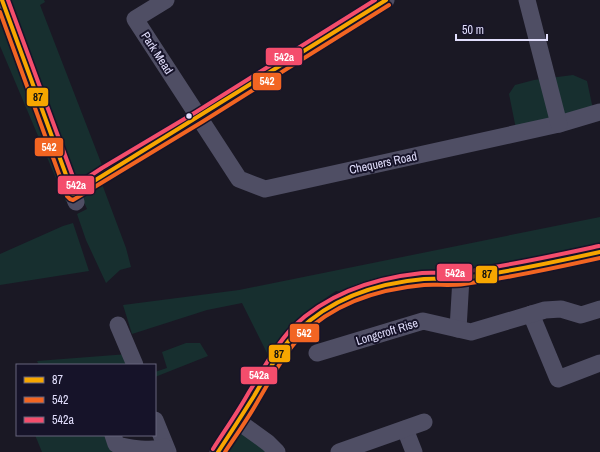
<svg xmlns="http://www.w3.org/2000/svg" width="600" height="452" viewBox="0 0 600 452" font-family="'Archivo Narrow',sans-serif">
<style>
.green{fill:#172f2f}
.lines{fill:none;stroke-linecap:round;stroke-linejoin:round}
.minor{stroke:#4f4e64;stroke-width:17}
.bus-1-casing{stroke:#161329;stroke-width:7}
.bus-2-casing{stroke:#161329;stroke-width:7}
.bus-3-casing{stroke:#161329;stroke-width:7}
.bus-1{stroke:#f7a600;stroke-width:4}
.bus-2{stroke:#f26522;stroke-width:4}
.bus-3{stroke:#f44d6c;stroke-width:4}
.bus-dot{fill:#e1defc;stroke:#161329;stroke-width:1.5}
.labels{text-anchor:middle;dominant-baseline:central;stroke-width:4;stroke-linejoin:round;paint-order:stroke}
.street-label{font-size:12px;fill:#e1defc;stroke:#161329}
.line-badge{stroke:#161329;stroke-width:1.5}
.badge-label{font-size:11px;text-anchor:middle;font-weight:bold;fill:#fff}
.pale-badge-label{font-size:11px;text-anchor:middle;font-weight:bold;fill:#111}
</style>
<rect width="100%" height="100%" fill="#1a1824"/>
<g class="green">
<path d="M0 0H44L45 2 40 5 105 173 73 194 66 202 0 46Z"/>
<path d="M573 75 587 81 594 114 517 134 509 94 515 85 534 80Z"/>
<path d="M102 184 126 248 131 267 120 270 106 283 86 240 77 214 87 209 82 198Z"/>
<path d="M600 217V252L351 294 336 291 313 307 293 326 269 357 242 303 207 310 132 334 123 305 239 290Z"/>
<path d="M73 223 89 271 0 285V254L63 226Z"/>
<path d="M186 343H200L208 356 155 377V372L167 368 162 352Z"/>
<path d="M128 354 132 365H39L37 361Z"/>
<path d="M239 422 277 452H218Z"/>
<path d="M35 435H112L166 452H42Z"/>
</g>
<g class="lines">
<g class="minor">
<path d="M2 0 45 120 76 202"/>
<path d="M166 0 135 19 239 179 265 189 559 124 600 112"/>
<path d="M527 0 559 124"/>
<path d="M73 194 105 173 199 117 386 0"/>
<path d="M531 314 558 379 600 363"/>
<path d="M118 325 135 365"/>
<path d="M458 329 461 278"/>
<path d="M317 353 423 321 471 332 545 310 561 309 581 315 600 309"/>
<path d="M155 420 168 452"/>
<path d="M239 422 268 443 277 452"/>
<path d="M405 429 414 452"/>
<path d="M113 435 116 444C127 449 154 451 165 447"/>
<path d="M218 452C230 434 242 415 254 396 267 374 280 349 298 331 335 296 374 284 424 279 437 278 450 280 463 278 509 271 555 262 600 252"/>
<path d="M339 452 424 422"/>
</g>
<defs>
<g id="bus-1">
<path d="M2 0 73 194"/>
<path d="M73 194 386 0"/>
<path d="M218 452C230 434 242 415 254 396 267 374 279 349 298 331 332 298 378 283 424 279 437 278 450 280 463 278 509 272 555 262 600 252"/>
</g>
<g id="bus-2">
<path d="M0 12 67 196 70 199 73 200 202 122 389 5"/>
<path d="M225 452C237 434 249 417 259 399 272 377 284 354 301 336 334 303 379 289 424 285 437 284 450 286 464 284 509 278 555 268 600 258"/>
</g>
<g id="bus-3">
<path d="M8 0 76 185 102 168 196 112 375 0"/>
<path d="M213 449C225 430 238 412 249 392 263 370 275 346 293 327 328 293 375 278 422 273 435 272 448 274 462 272 508 266 553 256 599 246"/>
</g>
</defs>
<use href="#bus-1" class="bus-1-casing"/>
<use href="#bus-2" class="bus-2-casing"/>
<use href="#bus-3" class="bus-3-casing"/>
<use href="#bus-1" class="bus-1"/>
<use href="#bus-2" class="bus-2"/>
<use href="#bus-3" class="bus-3"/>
</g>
<circle class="bus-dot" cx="189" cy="116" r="3.5"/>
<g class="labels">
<g class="street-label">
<text transform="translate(157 53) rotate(57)">Park Mead</text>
<text transform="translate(383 163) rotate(-12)">Chequers Road</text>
<text transform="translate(387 332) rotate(-17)">Longcroft Rise</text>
</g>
</g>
<g class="line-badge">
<rect x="265" y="47" width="38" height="19" rx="4" fill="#f44d6c"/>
<rect x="252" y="72" width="30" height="19" rx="4" fill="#f26522"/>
<rect x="26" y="87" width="23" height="20" rx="4" fill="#f7a600"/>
<rect x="34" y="137" width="30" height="20" rx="4" fill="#f26522"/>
<rect x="57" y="175" width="38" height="20" rx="4" fill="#f44d6c"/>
<rect x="436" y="263" width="37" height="19" rx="4" fill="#f44d6c"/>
<rect x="475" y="265" width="23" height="19" rx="4" fill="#f7a600"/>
<rect x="289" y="323" width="31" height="20" rx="4" fill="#f26522"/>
<rect x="268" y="344" width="23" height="19" rx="4" fill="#f7a600"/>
<rect x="240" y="366" width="38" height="19" rx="4" fill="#f44d6c"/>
</g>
<g class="badge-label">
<text x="284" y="61">542a</text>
<text x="267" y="85">542</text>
<text x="49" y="151">542</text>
<text x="76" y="189">542a</text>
<text x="455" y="277">542a</text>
<text x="304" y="337">542</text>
<text x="259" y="379">542a</text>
</g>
<g class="pale-badge-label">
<text x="38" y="101">87</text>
<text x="487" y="278">87</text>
<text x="279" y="358">87</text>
</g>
<rect x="16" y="364" width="140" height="72" fill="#161329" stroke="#67647d"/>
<rect x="24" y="377" width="20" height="6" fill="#f7a600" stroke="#67647d"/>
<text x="52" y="384" font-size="12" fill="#e1defc">87</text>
<rect x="24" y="397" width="20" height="6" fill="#f26522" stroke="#67647d"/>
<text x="52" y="404" font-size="12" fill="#e1defc">542</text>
<rect x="24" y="417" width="20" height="6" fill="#f44d6c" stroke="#67647d"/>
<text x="52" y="424" font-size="12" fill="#e1defc">542a</text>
<path d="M456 34v6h91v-6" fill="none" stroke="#e1defc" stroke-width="2"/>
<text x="462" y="34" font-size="12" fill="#e1defc" stroke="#161329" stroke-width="3" paint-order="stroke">50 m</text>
</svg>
